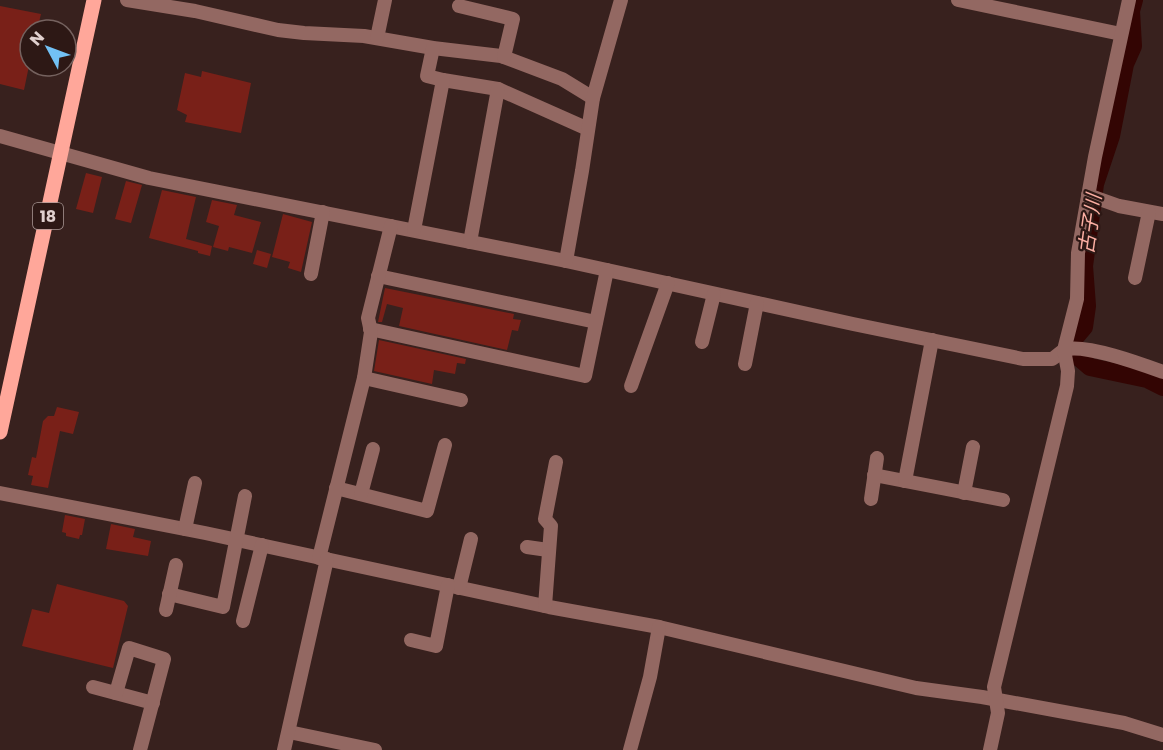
<svg xmlns="http://www.w3.org/2000/svg" width="1163" height="750" viewBox="0 0 1163 750" font-family="Poppins,'Noto Sans JP',sans-serif">
<style>
.lines{fill:none;stroke-linecap:round;stroke-linejoin:round}
.river{stroke:#330503;stroke-width:18}
.building{fill:#792018}
.minor{stroke:#936862;stroke-width:14}
.major{stroke:#ffa79a;stroke-width:15}
.labels{text-anchor:middle;dominant-baseline:central;stroke-width:4.5;stroke-linejoin:round;paint-order:stroke}
.shield{fill:#2d1815;stroke:#aa9996;stroke-width:1.5}
.shield-label{font-size:16px;font-weight:bold;fill:#e0d0ce}
.water-label{font-size:20px;font-style:italic;fill:#fbaea2;stroke:#2d1815}
</style>
<rect width="100%" height="100%" fill="#38211e"/>
<g class="lines">
<path class="river" d="M1134 0 1131 11 1133 46 1125 64 1111 136 1095 184 1084 266 1087 306 1084 327 1073 340 1076 355 1090 367 1147 379 1163 387"/>
</g>
<g class="building">
<path d="M0 6 41 14 37 30H30V61L24 90 0 84Z"/>
<path d="M202 71 251 83 241 133 185 122 187 115 177 110 185 73 201 77Z"/>
<path d="M86 173 102 177 93 213 76 209Z"/>
<path d="M126 181 142 185 131 223 115 219Z"/>
<path d="M162 190 196 197 186 239 212 246 210 256 198 253V251L149 238Z"/>
<path d="M212 200 237 205 234 215 261 222 252 253 229 247 228 251 213 247 219 226 206 222Z"/>
<path d="M283 214 312 222 301 272 288 268 290 262 272 257Z"/>
<path d="M257 250 271 254 267 268 253 264Z"/>
<path d="M385 288 514 314 513 319 521 320 518 331 512 330 507 350 399 326 403 308 387 304 382 322H378Z"/>
<path d="M379 340 466 359 465 364 457 363 455 374 434 370 432 384 374 371Z"/>
<path d="M57 407 79 412 73 434 60 431 48 488 31 485 33 476 28 475 32 457 36 458 43 421 48 416H54Z"/>
<path d="M65 515 85 519 82 535H80L79 539 66 536V533L62 532Z"/>
<path d="M111 524 135 529 133 537 151 541 148 556 106 549Z"/>
<path d="M57 584 124 601 128 606 113 668 22 646 32 609 49 613Z"/>
</g>
<g class="lines">
<g class="minor">
<path d="M127 0 195 11 278 30 304 33 364 36 433 48 501 56 562 79 593 98"/>
<path d="M958 0 1121 34"/>
<path d="M459 6 513 19 504 57"/>
<path d="M377 38 385 0"/>
<path d="M443 80 498 89 588 129"/>
<path d="M0 136 149 178 566 261 853 324 1023 359H1052C1057 356 1062 350 1067 349 1090 345 1141 364 1163 372"/>
<path d="M1088 195 1119 206 1163 214"/>
<path d="M414 230 443 80 427 76 433 48"/>
<path d="M470 242 498 89"/>
<path d="M566 261 582 171 593 98 621 0"/>
<path d="M311 274 323 212"/>
<path d="M378 276 596 322"/>
<path d="M1135 278 1149 212"/>
<path d="M370 329 585 376 607 270"/>
<path d="M702 342 714 294"/>
<path d="M745 364 757 303"/>
<path d="M364 378 461 400"/>
<path d="M631 386 668 283"/>
<path d="M874 475 1003 500"/>
<path d="M905 481 932 340"/>
<path d="M336 488 427 511 445 445"/>
<path d="M0 493 205 533 549 607 659 627 916 688 982 697 1124 723 1163 735"/>
<path d="M964 493 973 447"/>
<path d="M361 494 373 449"/>
<path d="M871 499 877 458"/>
<path d="M185 529 195 483"/>
<path d="M527 547 548 550"/>
<path d="M319 558 364 378 371 332 368 318 391 226"/>
<path d="M459 588 471 539"/>
<path d="M169 594 223 607 245 496"/>
<path d="M545 606 551 526 545 519 556 462"/>
<path d="M166 610 176 565"/>
<path d="M243 621 262 545"/>
<path d="M411 640 436 646 448 585"/>
<path d="M93 687 153 703"/>
<path d="M116 693 129 648 164 659 140 750"/>
<path d="M289 732 375 750"/>
<path d="M284 750 327 559"/>
<path d="M630 750 650 677 659 627"/>
<path d="M990 750 998 713 994 687 1067 386 1068 371 1064 350 1077 299 1078 253 1095 157 1129 0"/>
</g>
<path class="major" d="M0 432 94 0"/>
</g>
<g class="labels">
<rect class="shield" x="33" y="203" width="30" height="26" rx="4.5"/>
<g class="shield-label">
<text x="48" y="216">18</text>
</g>
<g class="water-label">
<text transform="translate(1090 224) rotate(-82)">古子川</text>
</g>
</g>
<g transform="translate(48 48) rotate(311)"><circle r="28" fill="#2d1815" stroke="#75625f" stroke-width="1.5"/>
<path d="M0-4.5L10 22L0 15L-10 22Z" fill="#72c1f5"/>
<text y="-9" font-size="16" font-weight="bold" text-anchor="middle" fill="#e0d0ce">N</text>
</g>
</svg>
